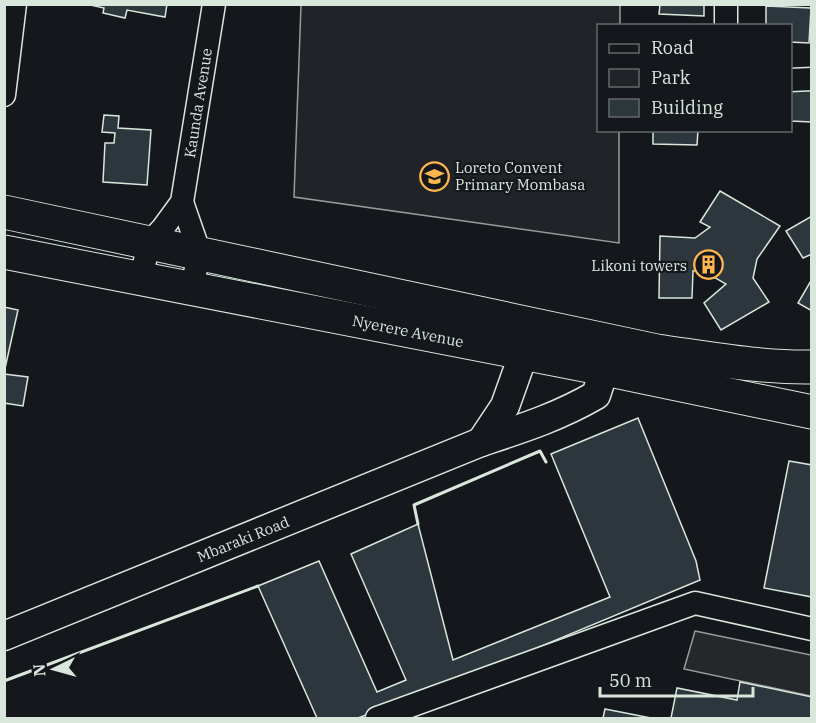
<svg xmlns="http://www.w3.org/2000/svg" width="816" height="723" viewBox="0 0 816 723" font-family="'IBM Plex Serif',serif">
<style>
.green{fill:#202428;stroke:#939e99;stroke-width:1.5}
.parking{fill:#24282b;stroke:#939e99;stroke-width:1.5}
.building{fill:#2c363c;stroke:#d8e6dc;stroke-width:1.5}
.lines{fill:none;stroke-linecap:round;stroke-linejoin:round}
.minor-casing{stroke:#d8e6dc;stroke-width:25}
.major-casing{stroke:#d8e6dc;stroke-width:31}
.highway-casing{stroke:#d8e6dc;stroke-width:35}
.minor{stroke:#14181c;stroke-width:22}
.major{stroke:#14181c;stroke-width:28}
.highway{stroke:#14181c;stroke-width:33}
.wall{stroke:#d8e6dc;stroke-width:3}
.labels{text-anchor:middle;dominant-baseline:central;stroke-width:4.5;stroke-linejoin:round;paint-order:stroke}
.street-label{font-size:15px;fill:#d8e6dc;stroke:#14181c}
.poi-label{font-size:15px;fill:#d8e6dc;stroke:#14181c;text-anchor:start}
</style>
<rect width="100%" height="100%" fill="#14181c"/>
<path class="green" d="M301 5H620V25L598 26V130L619 131V243L294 197Z"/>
<path class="parking" d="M695 631 811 655V696L684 669Z"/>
<g class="building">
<path d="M86 4H167L165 17 127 10 125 18 103 13 104 8Z"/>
<path d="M660 4H704V16L659 14Z"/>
<path d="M766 6 811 8 809 43 790 42V26H766Z"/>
<path d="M790 86H812V122L790 121Z"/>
<path d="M104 115 119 116 118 128 151 130 147 185 103 182 105 143H114L115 133 102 132Z"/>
<path d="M653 130H698L697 145 653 144Z"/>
<path d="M720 191 780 226 757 259 753 278 769 302 721 330 704 303 726 284 702 270 693 271 692 298H659L660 236 695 238 710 227 700 222Z"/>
<path d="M812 216V254L803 258 786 231Z"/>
<path d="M812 279V311L798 303Z"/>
<path d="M4 307 18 310 4 373Z"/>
<path d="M4 374 28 377 23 406 4 403Z"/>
<path d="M638 418 696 561 700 580 460 680 358 718H317L258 586 319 561 377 692 406 680 351 554 418 524 453 660 610 597 551 454Z"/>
<path d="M789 461 812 465V597L764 588Z"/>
<path d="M740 682 812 697V718H671L677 688 737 700Z"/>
<path d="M605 709 651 718H603Z"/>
</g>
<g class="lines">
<defs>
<g id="minor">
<path d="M726 26V4"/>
<path d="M790 80 812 79"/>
<path d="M4 95 15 4"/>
<path d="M182 202 200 254 191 288"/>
<path d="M141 278 149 243 163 228 182 202 214 4"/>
<path d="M377 718 695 603 812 629"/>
</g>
<g id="major">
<path d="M481 442 505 406 531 333"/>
<path d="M4 636 481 442C523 428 558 417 596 395L611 349"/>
</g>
<g id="highway">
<path d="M4 212 657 351C708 358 760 368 812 367"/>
<path d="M4 252 605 369 812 412"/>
</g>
</defs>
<use href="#minor" class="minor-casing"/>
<use href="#major" class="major-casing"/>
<use href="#highway" class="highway-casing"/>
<use href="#minor" class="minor"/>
<use href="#major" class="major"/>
<use href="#highway" class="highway"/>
<g class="wall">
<path d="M418 524 414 505 540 451 546 462"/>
<path d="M4 681 258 586"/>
</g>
</g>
<defs>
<symbol id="school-ring" viewBox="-11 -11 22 22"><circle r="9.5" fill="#14181c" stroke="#ffb74d" stroke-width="1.5"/><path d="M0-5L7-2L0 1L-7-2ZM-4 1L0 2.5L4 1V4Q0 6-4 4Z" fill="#ffb74d"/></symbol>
<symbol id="building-ring" viewBox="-11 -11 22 22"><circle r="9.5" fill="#14181c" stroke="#ffb74d" stroke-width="1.5"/><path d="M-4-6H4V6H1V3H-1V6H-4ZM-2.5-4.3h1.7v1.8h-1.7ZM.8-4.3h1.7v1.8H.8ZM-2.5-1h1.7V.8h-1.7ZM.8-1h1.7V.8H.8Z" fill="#ffb74d"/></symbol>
</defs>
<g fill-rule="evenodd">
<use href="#school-ring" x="418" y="160" width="33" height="33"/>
<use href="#building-ring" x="692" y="248" width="33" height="33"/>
</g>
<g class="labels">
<g class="street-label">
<text transform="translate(198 103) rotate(-81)">Kaunda Avenue</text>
<text transform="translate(408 331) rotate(11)">Nyerere Avenue</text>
<text transform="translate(243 539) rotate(-22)">Mbaraki Road</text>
</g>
<g class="poi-label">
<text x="455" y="167">Loreto Convent<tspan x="455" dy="17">Primary Mombasa</tspan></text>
<text x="687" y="265" text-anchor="end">Likoni towers</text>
</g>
</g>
<rect width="816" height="723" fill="none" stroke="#d8e6dc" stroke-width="12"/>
<rect x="597" y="24" width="195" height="108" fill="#14181c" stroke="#626a69" stroke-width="1.5"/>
<rect x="609" y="44" width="30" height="9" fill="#14181c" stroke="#626a69" stroke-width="1.5"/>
<text x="651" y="54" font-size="18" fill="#d8e6dc">Road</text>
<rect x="609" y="69" width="30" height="18" fill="#202428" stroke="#626a69" stroke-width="1.5"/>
<text x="651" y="84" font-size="18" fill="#d8e6dc">Park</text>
<rect x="609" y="99" width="30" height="18" fill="#2c363c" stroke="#626a69" stroke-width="1.5"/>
<text x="651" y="114" font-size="18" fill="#d8e6dc">Building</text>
<g transform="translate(54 669) rotate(265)" stroke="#14181c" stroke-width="4.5" paint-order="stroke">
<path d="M0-4.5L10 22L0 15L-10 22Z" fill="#d8e6dc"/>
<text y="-9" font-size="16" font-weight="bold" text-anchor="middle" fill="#d8e6dc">N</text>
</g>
<path d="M600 687v9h153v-9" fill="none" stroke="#d8e6dc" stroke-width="3"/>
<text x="609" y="687" font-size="18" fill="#d8e6dc" stroke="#14181c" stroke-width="4.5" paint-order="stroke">50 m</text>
</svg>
